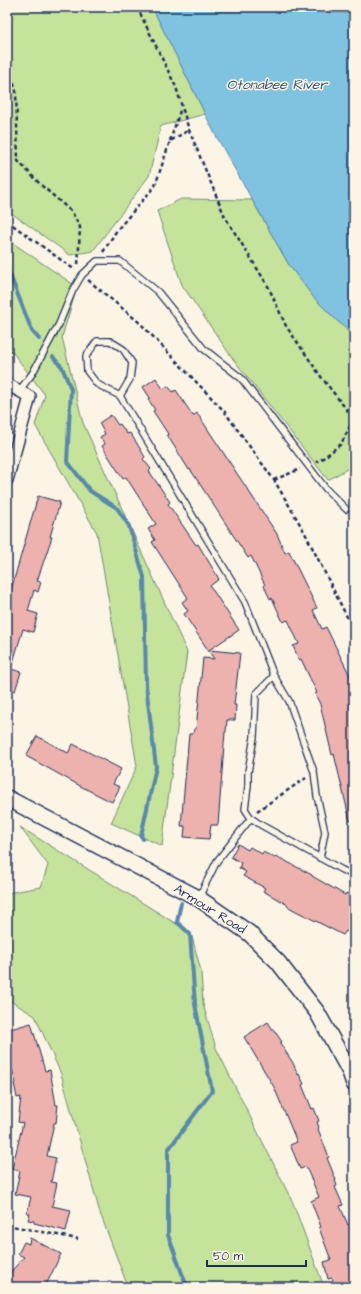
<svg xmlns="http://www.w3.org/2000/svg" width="361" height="1294" viewBox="0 0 361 1294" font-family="'Architects Daughter',sans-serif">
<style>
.green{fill:#c6e39b;stroke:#70897c}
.water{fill:#80c3e0;stroke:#5888ac}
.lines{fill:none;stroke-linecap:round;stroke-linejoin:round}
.stream{stroke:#5888ac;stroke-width:4}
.building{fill:#edb2ad;stroke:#1b2f5e}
.service-casing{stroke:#1b2f5e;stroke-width:8}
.minor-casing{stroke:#1b2f5e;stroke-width:14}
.secondary-casing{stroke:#1b2f5e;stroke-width:18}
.path{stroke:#1b2f5e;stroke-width:2.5;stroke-dasharray:4 3;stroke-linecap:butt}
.service{stroke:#fcf5e5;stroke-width:5.5}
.minor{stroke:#fcf5e5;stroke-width:11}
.secondary{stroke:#fcf5e5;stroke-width:15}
.labels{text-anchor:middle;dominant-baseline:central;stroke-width:3;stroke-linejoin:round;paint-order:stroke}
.street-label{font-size:13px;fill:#1b2f5e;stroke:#fcf5e5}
.water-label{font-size:14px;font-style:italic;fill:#34547e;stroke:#fcf5e5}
</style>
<rect width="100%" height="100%" fill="#fcf5e5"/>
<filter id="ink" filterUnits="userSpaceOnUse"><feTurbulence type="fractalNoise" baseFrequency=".025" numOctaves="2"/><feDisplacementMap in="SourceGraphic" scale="8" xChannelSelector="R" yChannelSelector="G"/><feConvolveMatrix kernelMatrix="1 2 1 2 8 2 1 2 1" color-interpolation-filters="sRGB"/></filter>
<g filter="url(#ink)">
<g class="green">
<path d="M7 7H152L205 114 161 126 149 176 93 251 70 255 7 210Z"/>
<path d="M181 199 252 200 289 265 314 298 354 337V465L328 480 233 359 182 285 157 211Z"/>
<path d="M7 239 77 287 62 337 83 423 187 652 162 846 111 823 137 766 97 533 35 425 45 395 7 345Z"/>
<path d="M20 827 191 933 201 971 203 1004 216 1048 293 1203 324 1287H128L100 1213 61 1074 35 1016 7 999V893L41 887 48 865Z"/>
</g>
<path class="water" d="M152 7H354V337L314 298 289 265 215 134Z"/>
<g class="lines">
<g class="stream">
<path d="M7 267 32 331 39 339"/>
<path d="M53 357 62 367 71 389 67 461 90 491 117 508 129 526 144 577 146 685 156 767 141 836 143 839"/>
<path d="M181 903 177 922 190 934 195 1004 212 1091 168 1150V1235L187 1287"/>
</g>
</g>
<g class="building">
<path d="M156 378 163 389 168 386 173 392 176 390 193 416 197 413 277 534 285 553 289 551 317 608 313 610 322 629 326 627 354 684 350 686 354 695V821H350L334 754 332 755 320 704 315 694 317 693 301 659 299 660 293 646 299 644 288 620 283 622 272 598 270 599 264 586 265 585 251 556 248 558 190 469 189 470 181 457 167 435 168 434 153 411 155 410 148 399 150 398 143 387Z"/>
<path d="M111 415 118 425 120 424 127 434 130 433 136 442 145 457 143 459 151 469 149 471 170 502 168 504 196 545 198 544 219 579 210 586 239 630 209 650 240 653 234 705H236L235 720H227L226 732H225L218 825H211L209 839 184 837 185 826H181L189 734H193L194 729H196L203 658 214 659 184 614 188 611 182 602 188 598 152 542 155 540 148 529 156 524 126 477 123 479 102 446 105 444 100 437 105 434 99 423Z"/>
<path d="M38 496 60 502 50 537H52L37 581 41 582 38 592 34 590 28 611 38 614 33 632 23 629 11 669 21 672 15 691 7 688V596L9 597Z"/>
<path d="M37 736 68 753 73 744 121 769 113 784 120 787 112 802 82 787 26 756Z"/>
<path d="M238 844 248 850 250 847 262 854 263 852 275 858 276 856 312 875V876L345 895 346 893 354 897V935L346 931 343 935 296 911 287 906 288 905 263 891 265 888 243 876 246 872 239 868 241 863 231 857Z"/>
<path d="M268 1022 275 1033H276L282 1042 280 1043 293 1063 298 1075 299 1074 304 1084 302 1085 312 1109 314 1108 319 1121 317 1122 319 1128 318 1129 329 1157 327 1158 336 1180H335L337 1186 335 1187 343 1205 340 1206 348 1225 349 1224 354 1237V1287H335L332 1278 328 1279 324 1262 331 1260 319 1228 321 1227 311 1201 319 1197 306 1167 300 1169 294 1154 290 1145 297 1142 274 1087 244 1037Z"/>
<path d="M31 1023 45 1071 50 1070 56 1105H58L56 1123H54L47 1156 56 1158 51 1182 57 1183 52 1206 71 1210 66 1231 34 1223V1221L28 1220 30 1214 27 1213 31 1197 15 1194 20 1171 12 1169 23 1123 18 1122 21 1097 17 1098 14 1083H16L7 1053V1030Z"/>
<path d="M30 1238 61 1254 47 1283 43 1287H7V1276L24 1257 18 1254 24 1242 29 1244Z"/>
</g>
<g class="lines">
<defs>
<g id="service">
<path d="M19 391 32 374 59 324 73 290 82 275 97 261H120L158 292 204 349 241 378 326 489 346 509"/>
<path d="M120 396 130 379 132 363 123 349 110 341H97L86 356 87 371 97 384 120 396 245 602 274 676 289 701 314 772 317 796 325 832 320 858"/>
<path d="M274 676 256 694 254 737 248 772V786L245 809 251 818 261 825 342 870 354 875"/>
<path d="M199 897 217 861 251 818"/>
</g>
<path id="minor" d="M7 384 30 397 7 480"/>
<path id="secondary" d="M7 798 198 898 249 933 278 962 317 1012 350 1072 354 1084"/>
</defs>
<use href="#service" class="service-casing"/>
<use href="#minor" class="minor-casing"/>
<use href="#secondary" class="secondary-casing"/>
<g class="path">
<path d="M137 7 176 87 189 130 225 217 268 286 286 326 322 378 354 419 341 444 322 459 316 462"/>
<path d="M7 23 12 7"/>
<path d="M7 63 16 91 18 161 41 185 72 212 80 227 78 266"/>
<path d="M170 141 181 108"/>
<path d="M7 221 75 270"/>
<path d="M103 252 117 230 155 186 170 141 189 130"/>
<path d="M88 280 140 323 224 411 274 480 304 531 354 631"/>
<path d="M274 480 300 469"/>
<path d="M257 811 306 778"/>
<path d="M7 1225 78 1239"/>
</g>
<use href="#service" class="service"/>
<use href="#minor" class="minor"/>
<use href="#secondary" class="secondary"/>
</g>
</g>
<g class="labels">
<g class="street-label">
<text transform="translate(210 909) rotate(32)">Armour Road</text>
</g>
<g class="water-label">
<text x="277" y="85">Otonabee River</text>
</g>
</g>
<rect width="361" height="1294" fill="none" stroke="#fcf5e5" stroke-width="24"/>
<rect x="12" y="12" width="337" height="1270" fill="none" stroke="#1b2f5e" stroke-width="1.5" filter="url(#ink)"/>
<path d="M207 1260v6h99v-6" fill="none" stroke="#1b2f5e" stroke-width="2"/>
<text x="213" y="1260" font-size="12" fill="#1b2f5e" stroke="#fcf5e5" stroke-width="3" paint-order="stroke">50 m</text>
</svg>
